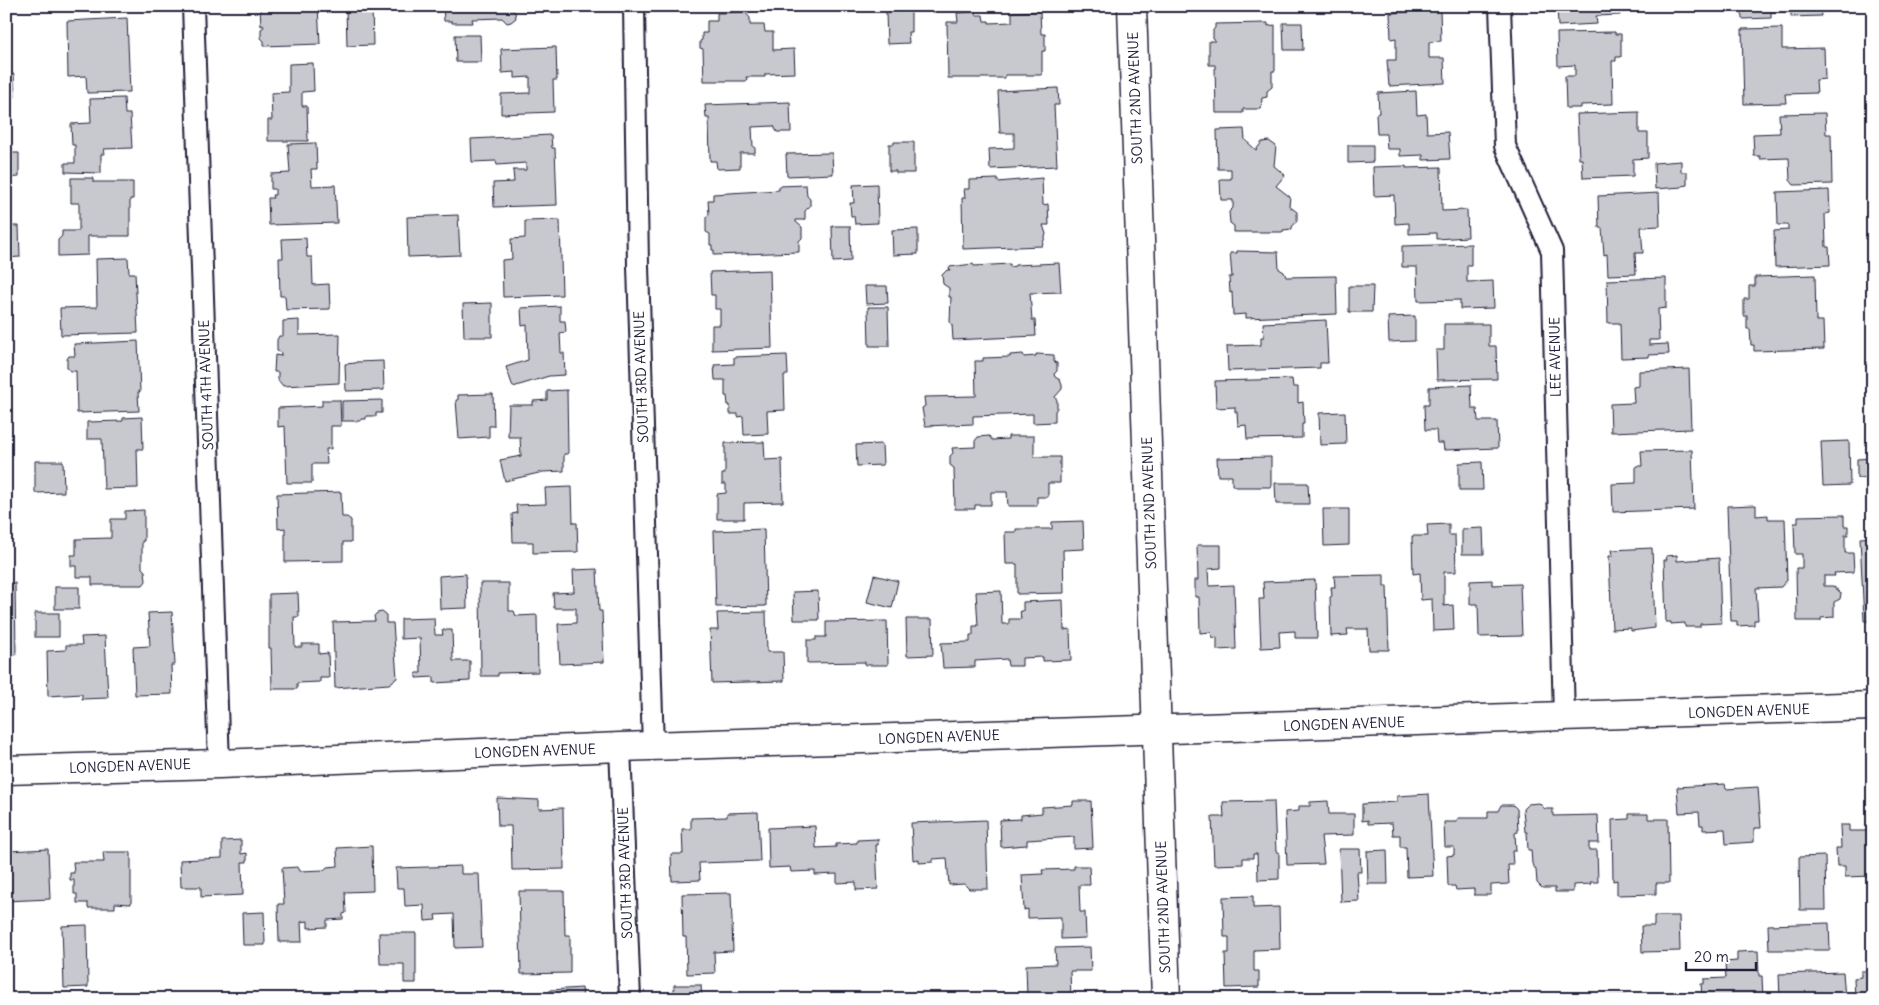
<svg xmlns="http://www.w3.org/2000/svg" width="1879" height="1005" viewBox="0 0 1879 1005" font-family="Delius,sans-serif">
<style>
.building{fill:#c8c8cf;stroke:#22223b}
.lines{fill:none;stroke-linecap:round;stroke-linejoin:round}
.street-casing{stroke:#22223b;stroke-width:24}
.secondary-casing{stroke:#22223b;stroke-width:31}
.street{stroke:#fff;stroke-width:20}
.secondary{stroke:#fff;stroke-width:28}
.labels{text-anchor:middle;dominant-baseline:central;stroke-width:5;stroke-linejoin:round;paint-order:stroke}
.street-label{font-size:14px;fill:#22223b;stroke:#fff}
</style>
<rect width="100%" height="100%" fill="#fff"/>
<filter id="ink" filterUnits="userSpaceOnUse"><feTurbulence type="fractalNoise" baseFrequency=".02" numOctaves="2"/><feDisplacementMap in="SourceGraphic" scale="10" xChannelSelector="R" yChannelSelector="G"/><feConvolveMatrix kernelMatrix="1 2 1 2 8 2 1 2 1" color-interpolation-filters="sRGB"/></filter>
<g filter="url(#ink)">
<g class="building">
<path d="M63 6H126V9L64 11Z"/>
<path d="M260 6H318L320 44 264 46V41L261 38V29L264 27 263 25 261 26Z"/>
<path d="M359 6H372L373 45 347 46 346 8H359Z"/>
<path d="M443 6H509V9H512L515 12 516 18 511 22 507 23 502 18 472 19 473 23H452V21H444Z"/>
<path d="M1557 6H1620V15L1596 16 1597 24 1558 26Z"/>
<path d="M1741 6H1820L1821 16 1791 17V12H1771V18L1742 19Z"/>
<path d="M1440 10 1441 41 1429 42V58H1444L1445 83 1389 86 1387 60H1396V38L1391 39 1390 13Z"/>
<path d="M911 11V32H908L909 43 887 44 886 12Z"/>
<path d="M1040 11 1041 34H1045V51H1042V75H1005V78H948L947 22H958L957 13 976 12V15H983L984 21H989V23L1012 22V12Z"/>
<path d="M745 12 750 18V25H764L765 32H773V50L794 49 795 73 765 74V77H746L747 81H704L703 49 700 48V41L702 40V33H707V21H717V13Z"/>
<path d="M127 18 130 92 87 93 86 76 68 77 67 21Z"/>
<path d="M1268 23V26L1275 25V71H1272V87L1267 91V97L1262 98 1261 109H1243V113H1216L1215 65H1209V41H1216L1213 39V30L1215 28V24Z"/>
<path d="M1283 23H1302L1303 50H1284Z"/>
<path d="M1782 28V49L1824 48 1825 79 1816 80 1817 93 1785 94 1786 103 1744 104 1742 29Z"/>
<path d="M1615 32V34H1621V57H1616V61H1612L1613 104 1581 105V108H1566L1565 76H1575V65L1558 66 1557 33Z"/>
<path d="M455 35H480L481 62H456Z"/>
<path d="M556 47 557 80H553L554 112 501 114V94L530 93V77L515 78V72L502 73 501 49Z"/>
<path d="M313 63 314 91 302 92V106H307L308 141H268V120H272L271 93 289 92V64Z"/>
<path d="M6 74H14L15 97H6Z"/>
<path d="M1058 88 1059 105H1054L1057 166 990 169 989 149 1014 148V133H1000L998 91Z"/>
<path d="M1416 91 1417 115 1426 114 1427 133 1448 132 1450 159 1423 160V155L1400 156V149H1387L1386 134H1377L1376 114 1379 113 1378 93Z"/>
<path d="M124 98 125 114H130L132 148 104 149 105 154H101V173L65 172V163H75V145H72L71 124 91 123 90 99Z"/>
<path d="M790 102 791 132H777L774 126 752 127 753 147H755V153H740V168L717 169 716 161H710L709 118H706L705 105Z"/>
<path d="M1639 112V133H1648V158L1633 159V176L1583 178 1582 159H1579L1577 114Z"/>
<path d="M1825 113 1826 134H1831L1832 184 1794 185 1790 180 1789 158 1760 159V156H1754L1753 134 1780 133 1779 114Z"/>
<path d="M1244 129 1245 140 1256 150 1262 142 1269 141 1276 146 1274 166 1285 175 1276 186 1290 197 1289 206 1297 212V221L1292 227V229L1283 230V232H1234V226L1230 223 1229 212 1233 208V200H1221L1220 179H1231V169H1218L1217 130Z"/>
<path d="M551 135 552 148H555L557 205 494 207 493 183 514 182 513 170H526V163L497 165 496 161 472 162 471 139Z"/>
<path d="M894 142H914V173H896V171H889V144H894Z"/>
<path d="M316 143 317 169H311L312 186 335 185 337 223 269 225 268 198H273L272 195H275V189H271V174L290 173 288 144Z"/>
<path d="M1348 145H1373V162L1348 163Z"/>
<path d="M6 153H19V177L6 178Z"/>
<path d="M832 153 833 174 787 176 786 154Z"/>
<path d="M1681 161V172H1687V185L1682 186V187L1655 189 1654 163Z"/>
<path d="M1406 166V168L1441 167 1442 211 1467 210 1468 237 1436 239V233L1409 234V223L1395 224 1394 195 1374 196 1373 167Z"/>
<path d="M71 178H93V182H133V199H130V236H88V255L58 256V240L62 236V231H79V203H71Z"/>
<path d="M1042 178 1043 205 1048 204 1049 225H1043L1046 234 1042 246 963 249 962 198H965L964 189H969V180L998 179V182Z"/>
<path d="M877 184 878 223 855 224 854 216H851L850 203H854L853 185Z"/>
<path d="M806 185 807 196 810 199V206L805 211V220H796V222L802 227V238L799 241V252L714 255V250H712V245H710V234L706 232V217L709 215 708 200H713V194L779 190V186Z"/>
<path d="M1829 190 1830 213 1825 214 1826 247H1829L1830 265 1775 267 1774 231 1788 230V225H1778L1777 192Z"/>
<path d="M1659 193 1660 226 1641 227 1643 253H1635L1636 274 1608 275 1607 254 1604 255 1602 228H1599L1598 196Z"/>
<path d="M458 215 460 255 408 257 407 217Z"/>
<path d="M560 220 562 295 503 297 502 260 512 259 511 239 525 238V221Z"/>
<path d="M6 226H19L20 257 6 258Z"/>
<path d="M832 226H850L851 261 833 262Z"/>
<path d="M918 229V254L893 255 892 230Z"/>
<path d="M306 238 307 257H312L313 285 329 284 330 309 286 310 285 296H280L279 258H283L282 239Z"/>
<path d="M1471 244V265H1467V282L1493 281 1494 308 1460 309V300L1418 301 1417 267H1402V246Z"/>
<path d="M1237 251 1278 252 1279 269 1284 272 1286 277 1336 276 1337 314 1246 318V314L1233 315 1232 292 1230 293 1229 277H1232L1230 253H1237Z"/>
<path d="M128 258 129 273H135L138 333 61 335 60 308 97 307 96 259Z"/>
<path d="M1059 263 1061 292 1030 293 1032 320H1035L1036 336 953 340 952 325 950 322 951 297H949V288L943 284 942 275 947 270H950L949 267 973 264 974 266 1010 264V267L1015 266V265Z"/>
<path d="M770 270 772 348 712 350V325H720V309H715V295H711L710 272Z"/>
<path d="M1815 275 1816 321H1823L1824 349 1754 351V345H1751L1750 329H1747V316H1744V299H1749V286H1755V277Z"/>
<path d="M1666 278V308L1658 309 1659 340H1649V345L1668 344 1669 354 1649 355V357L1621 358 1620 323H1608L1607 280Z"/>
<path d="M865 286H887L888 303 866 304Z"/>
<path d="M1349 286H1373L1372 312H1349Z"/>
<path d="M492 303V337H464L463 304Z"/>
<path d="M560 306V321H565L566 332 560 333 561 353H564L565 375 549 376 513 387 506 367 528 360 527 325 522 326 521 308Z"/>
<path d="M868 307H888L889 346H869Z"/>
<path d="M1415 316V341L1389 342 1388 317Z"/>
<path d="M299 320V335L340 334 339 383 283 386 278 380V372H274L275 355 281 356V353L277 351V340L279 336H283V321Z"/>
<path d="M1326 320 1328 363H1320V368L1228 371 1227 346 1261 345V337H1264L1263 323Z"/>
<path d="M1444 324H1489V346H1496L1497 379 1437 380 1436 350H1444Z"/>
<path d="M138 341 140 392H138L139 411 77 413 76 371H71L67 368V359L69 356H75L74 344Z"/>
<path d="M1023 354 1024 357 1036 356V354L1054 355V362L1057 363V371L1054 374 1055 377 1060 380 1062 385V389L1055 397 1057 400V408L1055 411V422L1033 423V414L973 416V424L925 426 922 408 925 406 924 397 976 396 975 361H983V358L1010 357V355Z"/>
<path d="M787 355 788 375H784L785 410 767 411 768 434 744 435 743 416 738 417V414H730V405H728L727 396H725V380H715L714 365 734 364V357Z"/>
<path d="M383 361 384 390 346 391 345 364 356 363V362Z"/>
<path d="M1689 369 1691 429 1611 432 1610 404 1634 403 1633 387 1639 386V371Z"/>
<path d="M1292 379 1293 387H1298V403L1303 402 1304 424H1302V438L1247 439 1246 425 1238 426 1237 412H1235V407L1216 408 1215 381Z"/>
<path d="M1471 385 1472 409H1477L1478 421H1497L1498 448 1444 450 1443 443H1437L1436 430H1425L1424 405H1429V387Z"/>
<path d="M567 390 568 454H564V471L543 472 505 481 500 460 521 456 520 437H508L509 405H533V401L547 400V391Z"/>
<path d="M493 394 494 426H489V437L459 439 456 400H458V395Z"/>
<path d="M322 400H340L341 426H331V449H326L327 464H312V483H287L285 426 278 427V408L322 406Z"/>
<path d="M382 400V413H376V416H366V419H361V421H342V401Z"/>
<path d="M1345 412 1346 444 1320 445 1319 413Z"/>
<path d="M142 417 143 449H137L138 488 104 489 102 439H87V422L123 421V418Z"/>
<path d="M989 436 992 440 1008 439V436H1034V457H1060V483H1048V497H1037V506H1008L1007 492H991V505H975V509H955L954 468 950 465V456L953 453 952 448 975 447V441L978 437Z"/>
<path d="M1849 441 1850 485 1823 486 1821 442Z"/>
<path d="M764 442 765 460 782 459 783 502 744 503V519H717V494L726 493V484H722V474H725V443Z"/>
<path d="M882 444 883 465 857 466 856 445Z"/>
<path d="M1692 450 1694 509 1613 512 1612 484 1636 483V466H1642L1641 451Z"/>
<path d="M1271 457V487H1235L1234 485H1232V476H1218L1217 458Z"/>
<path d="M1873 458V477L1857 478V459Z"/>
<path d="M35 461H63L64 492 35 493Z"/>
<path d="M1482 462 1483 490H1459V463Z"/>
<path d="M1275 483H1308L1309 504H1276Z"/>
<path d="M572 487 573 523H577L578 552 533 553V542H513L512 514 517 513 516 505 546 504 545 488Z"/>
<path d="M341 492 342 517H347L351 520V542H343V561L285 562V528L278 529 277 494Z"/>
<path d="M1756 505V516L1768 515V519H1785L1787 580 1781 587 1756 588 1758 620H1754V625L1737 626V621H1731L1727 506Z"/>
<path d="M1323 509H1349V545L1324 546Z"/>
<path d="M144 510V541H142V568L145 571 146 581 143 585H92V577H76V566H71V555H76V539L111 538V519H125V511Z"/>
<path d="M1844 515V526H1848V535H1845V553H1853L1854 572 1834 573 1835 576H1824V586H1833L1841 593 1840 599 1834 602V617L1821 618V621H1797L1796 568H1802V554H1795L1794 523H1798V516Z"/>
<path d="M1083 521 1084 549 1063 550 1064 593 1017 594V564H1006L1005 532H1016V529H1052V522Z"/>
<path d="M1449 524V535H1455L1456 572H1444V606L1453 605 1454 630 1433 631 1432 599 1421 600 1420 573 1413 574 1412 536H1428L1427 525Z"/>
<path d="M1483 528 1484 554H1462V529Z"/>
<path d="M764 529 766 606 716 607 714 531Z"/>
<path d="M1873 537V621H1864L1860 538Z"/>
<path d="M1197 545H1221V568L1208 569 1209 586 1234 585 1236 649 1217 650V637L1212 638 1211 632 1200 633 1199 597H1195V580H1198Z"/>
<path d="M1652 548 1655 628 1631 631V628L1612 629 1609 556H1613L1612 550Z"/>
<path d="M1677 555V561L1719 558 1721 623 1700 624V627H1685V623L1671 624V622H1666L1664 560H1667L1666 556Z"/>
<path d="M597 569 599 611H602L604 662 560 664 558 624 576 623V608H554L553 593 574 592 573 570Z"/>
<path d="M466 574 467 608 440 609 439 576Z"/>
<path d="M874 575 898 581 892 608 867 602Z"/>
<path d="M1384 575V586H1387L1389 650H1369L1368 629H1347L1348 635 1331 636 1330 597 1332 596 1331 587H1335L1334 576Z"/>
<path d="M1315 580 1317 638H1295V631L1279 632 1280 647 1261 648 1259 599H1264L1263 582Z"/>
<path d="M1492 580V585L1520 584 1522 636 1479 637 1478 604H1470V581Z"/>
<path d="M6 583H15L16 655H6Z"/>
<path d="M480 583H509V611H514L516 616 537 615 538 672 498 673V676H481Z"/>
<rect x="55" y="587" width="24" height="22"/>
<path d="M818 591 819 620H794L793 592Z"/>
<path d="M1001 591 1002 624H1009V619H1021L1020 611H1023V602L1063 600 1064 630 1070 629 1071 660 1043 661V657L1022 658V666H1008L1007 659 975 661V667L943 668 941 643 970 642V635H973V626H978L976 592Z"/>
<path d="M298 593 299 617H294L295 647H302V644H319V654L328 653 329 678H320V682L297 683V689H272L271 648H269V594Z"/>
<path d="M172 612 175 665H171L172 694 135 695 133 647 150 646 148 613Z"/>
<path d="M382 612 386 615V623H393L397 678 389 684 335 688 333 622 375 621 374 616 377 613Z"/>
<path d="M766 612 767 652H783L784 681 712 683 710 630H718L717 613Z"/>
<rect x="35" y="613" width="24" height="24"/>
<path d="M434 618 435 635H443L442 630H452L453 661H470V681L434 683V677L416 678V673H421L420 638 401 639V619Z"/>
<path d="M906 619H932L933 655 907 656Z"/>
<path d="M887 621 888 665H865V662L807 663V640H816V637H826V622Z"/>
<path d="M105 636 108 698 82 699V694L48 696 47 651 66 650V645H82L81 637Z"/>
<path d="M6 697H8L9 721H6Z"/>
<path d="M1725 784 1726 789 1758 787 1761 828H1754V842L1726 844 1725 829 1703 830V825H1700L1699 812 1679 813 1677 787Z"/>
<path d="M1429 794 1433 876 1407 877 1406 847H1400V835H1393L1392 823 1368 824V820L1362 821V804L1397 802V796Z"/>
<path d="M497 798 539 800V809L563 808 564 869 512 870 511 826H498Z"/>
<path d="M1073 801H1091L1093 848 1074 849V837L1027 840V845L1001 847 1000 820 1021 819V815L1042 813V807L1073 805Z"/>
<path d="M1274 801 1276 852H1279V879L1258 880 1257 854H1253V858H1243V864L1214 865 1212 817H1224L1223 802Z"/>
<path d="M1328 801 1329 814H1354V835L1321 836 1324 864 1287 865 1285 812 1299 811V806H1310V802Z"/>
<path d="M1539 803 1545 809H1553V816L1598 815 1599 843H1589V850H1597L1598 882H1590L1591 884 1573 885V892H1555V888H1542L1537 883 1536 870 1532 864 1531 850H1528L1527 832H1525L1523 809 1528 804Z"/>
<path d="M1501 805H1513L1517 809 1518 832 1515 833 1516 851H1512L1513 865H1508L1509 884 1491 885V895H1474V889L1456 890 1455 886H1448L1447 856 1454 855V847H1445L1444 822H1456L1458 818H1488V811H1498Z"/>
<path d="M758 812 760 861 699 863 700 880 672 881 671 854H683L682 829H691V818L727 817V813Z"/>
<path d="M1629 814H1648V819H1668L1669 883H1656V894L1617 895V880L1613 881 1612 820 1629 819Z"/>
<path d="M986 820 988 889H969L964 884 949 885 947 858 933 859V862L919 863V859L913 860 911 823Z"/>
<path d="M1840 825H1849V831H1868L1867 825H1873V876L1845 877V866H1837L1836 848H1841Z"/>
<path d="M815 826 816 848 836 847V844L857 843V840L878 839V845H876L878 889 856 890V882L837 883V874L815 875V871L791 872 790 867 769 868 768 828Z"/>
<path d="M241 840V854L247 853V862H242L243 895 201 897V887H181L180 860 222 858V841Z"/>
<path d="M372 846 373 891 345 892 346 913 343 914V919L327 920V927L308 928V921L301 922 302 942H279L278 904H284L282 868 298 867 300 871 324 870 327 867 338 866 337 848Z"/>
<path d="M48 849 50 899 6 901V852L8 851Z"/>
<path d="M1339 849H1360L1361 872H1357L1359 901 1341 902Z"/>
<path d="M1387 850 1388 884H1368L1367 851Z"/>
<path d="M103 852H131V904L115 903V908H88V903H77V894H74V880H70V873H74L73 862H104Z"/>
<path d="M1825 856 1826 910H1800L1799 857Z"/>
<path d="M461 866V874H479L482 947 455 948 454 914 435 915 436 920 425 921 424 905 405 906 404 888H397L396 868Z"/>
<path d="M1074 866H1089L1090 885H1079L1080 912H1085L1086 938 1061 939V917L1028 918V909L1024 910 1022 875 1043 874 1042 870 1074 869Z"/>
<path d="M519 891H564L565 935H570V973L521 974Z"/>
<path d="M731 893 733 951 714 952 715 973 687 974 686 937H683L682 894Z"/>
<path d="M1253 896V908L1279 907 1280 949 1254 950V971H1259V987L1226 988 1225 953H1229V937H1224L1223 897Z"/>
<path d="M264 912 265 945H243L242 913Z"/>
<path d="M1654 916H1679L1680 951 1642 952 1641 926H1654Z"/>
<path d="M1829 923 1830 950H1769L1768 925Z"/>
<path d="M87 925 88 987 64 988 62 926Z"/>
<path d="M379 933H416V983H404V964H380Z"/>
<path d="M1090 947 1091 971H1070L1071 998 1077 999H1008L1027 998 1026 965 1056 964 1055 948Z"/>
<path d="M1758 951 1759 976H1762L1763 999H1692V997H1702L1701 984H1704V979L1726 978 1725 962 1737 961V952Z"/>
<path d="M1861 971H1873V999H1855L1854 978 1861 977Z"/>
<path d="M1843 972 1845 999H1780L1779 974Z"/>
<path d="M674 985H701L702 999H674Z"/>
<path d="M582 988 583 999H550V990Z"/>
<path d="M1280 993 1281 999H1258L1257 994Z"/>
<path d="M1640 995V999H1569V997Z"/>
</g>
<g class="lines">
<defs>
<g id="street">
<path d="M193 6 219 764"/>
<path d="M634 6 638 266 653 747"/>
<path d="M1500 6 1505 146 1552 251 1564 718"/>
<path d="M620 747 630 999"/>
</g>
<g id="secondary">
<path d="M1132 6 1166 999"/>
<path d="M6 770 219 764 620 747 1873 706"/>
</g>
</defs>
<use href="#street" class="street-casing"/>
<use href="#secondary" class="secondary-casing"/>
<use href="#street" class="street"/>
<use href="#secondary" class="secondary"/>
</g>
</g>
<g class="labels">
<g class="street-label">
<text transform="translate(1135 98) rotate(-92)">SOUTH 2ND AVENUE</text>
<text transform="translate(1555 357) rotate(-91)">LEE AVENUE</text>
<text transform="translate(641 377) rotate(-92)">SOUTH 3RD AVENUE</text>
<text transform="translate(206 385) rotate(-92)">SOUTH 4TH AVENUE</text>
<text transform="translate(1149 503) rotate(-92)">SOUTH 2ND AVENUE</text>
<text transform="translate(1749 711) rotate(-2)">LONGDEN AVENUE</text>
<text transform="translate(1344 724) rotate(-2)">LONGDEN AVENUE</text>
<text transform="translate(939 737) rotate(-2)">LONGDEN AVENUE</text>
<text transform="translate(535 751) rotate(-2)">LONGDEN AVENUE</text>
<text transform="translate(130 766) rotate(-2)">LONGDEN AVENUE</text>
<text transform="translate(625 873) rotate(-92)">SOUTH 3RD AVENUE</text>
<text transform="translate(1163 907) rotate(-92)">SOUTH 2ND AVENUE</text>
</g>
</g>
<rect width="1879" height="1005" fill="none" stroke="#fff" stroke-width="25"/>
<rect x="12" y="12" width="1854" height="980" fill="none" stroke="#22223b" stroke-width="2" filter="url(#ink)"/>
<path d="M1686 962v8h70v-8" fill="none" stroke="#22223b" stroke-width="2.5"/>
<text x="1694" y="962" font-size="15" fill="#22223b" stroke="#ffffff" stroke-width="4" paint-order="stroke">20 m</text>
</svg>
